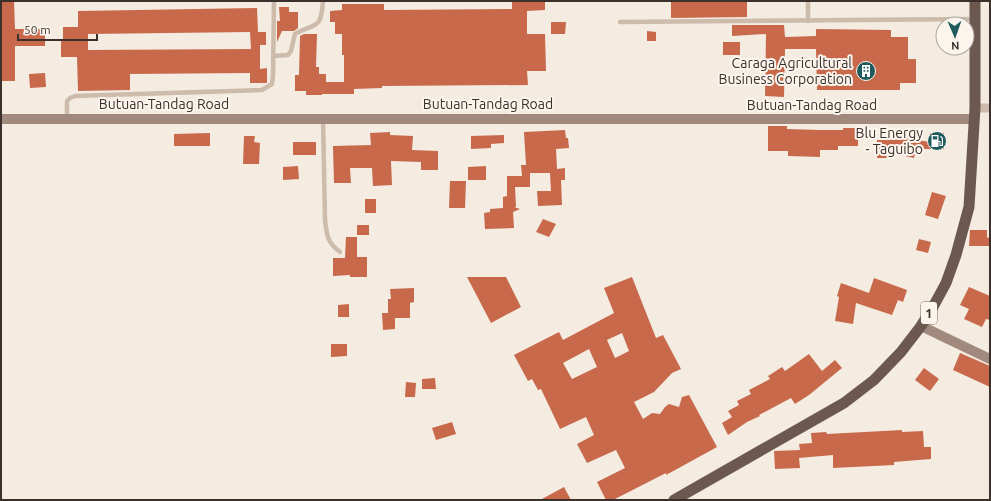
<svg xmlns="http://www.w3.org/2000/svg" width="991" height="501" viewBox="0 0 991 501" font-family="Ubuntu,sans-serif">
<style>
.building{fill:#c8694b;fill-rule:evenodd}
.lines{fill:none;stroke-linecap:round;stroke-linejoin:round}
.service{stroke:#cdbbac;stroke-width:4.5}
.minor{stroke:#cdbbac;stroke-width:9}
.secondary{stroke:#a18a7d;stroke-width:10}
.trunk{stroke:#6c584f;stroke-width:11}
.labels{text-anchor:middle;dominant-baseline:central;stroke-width:4;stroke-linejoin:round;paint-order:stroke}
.shield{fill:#fbf5ee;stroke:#756b66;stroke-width:1}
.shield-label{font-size:13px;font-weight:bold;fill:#3b302b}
.poi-label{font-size:14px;fill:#3b302b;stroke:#fbf5ee;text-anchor:end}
.street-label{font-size:14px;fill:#3b302b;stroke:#fbf5ee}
</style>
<rect width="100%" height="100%" fill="#f4ebe1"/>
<g class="building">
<path d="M1 1H14L15 29H45V46H15V81H1Z"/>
<path d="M517 1H545V10L527 11V34H545L546 71H527L528 85 382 86V88L354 89V94H322V95H306V91H295V75H299L300 36 304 34H317L316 67H319V74H326V82H344V55H342V34H335V22H330V11L342 10V4H384V10L512 9V2H517Z"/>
<path d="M671 1H747V17L671 18Z"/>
<path d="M279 7H289V12H298V28L294 31H282L277 42V21H280Z"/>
<path d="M257 8 258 32H266V45H260V69L267 68V83H250V73L130 74V90L78 91 77 57H61V41H63V27H78V11ZM250 32 251 49 88 50V34Z"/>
<path d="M551 22H566L565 34H551Z"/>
<path d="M732 25H784L785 37 816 36V29L891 30V37H908V59H916V83H900V90H817L816 49H785L784 97 765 96 766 34 732 36Z"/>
<path d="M647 31 656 32V41H647Z"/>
<rect x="723" y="42" width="17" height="13"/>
<path d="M45 73 46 87 30 88 29 74Z"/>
<path d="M768 126H787V129L820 130H843V128H858V146H838V150H820V157L788 156V151H768Z"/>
<path d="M565 130 566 138H568L569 148 556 149 557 169 565 168V180H561L562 205 538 206 537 191H551L550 173H530V187H515L516 207H514L520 209 513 212 514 228 485 229 484 213 490 212V209L503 208V197L507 196V176H522L521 165H526L524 132Z"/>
<path d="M390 132V135L413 136 412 150 438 151V170H421V162L391 161 392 185 373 186 372 168H350L351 183H334L333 146 371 145 370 133Z"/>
<path d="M210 133V146H174V134Z"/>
<path d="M930 133H944V149H916L914 158 892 153V158H877V140L904 139V138L930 142Z"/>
<path d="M504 135V143L491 144V148L471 149V136Z"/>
<path d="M244 136H255L254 142 260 143 259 164H243Z"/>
<rect x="293" y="142" width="23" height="13"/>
<path d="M298 166 299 179 283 180V167Z"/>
<path d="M486 166V180H468V167Z"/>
<path d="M450 181H466L465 208H449Z"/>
<path d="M932 192 946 196 938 219 925 215Z"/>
<rect x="365" y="199" width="11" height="14"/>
<path d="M543 219 556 224 549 237 536 232Z"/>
<rect x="357" y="225" width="12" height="10"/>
<path d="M970 230H987V238L990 237V246H969Z"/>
<path d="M346 237H357V257H367V277H350V275L333 276V258H345Z"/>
<path d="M919 239 931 242 928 253 916 250Z"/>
<path d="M467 277H506L521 307 491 323Z"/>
<path d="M632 277 656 338 663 335 681 369 672 373 654 392 634 402 643 419 652 413 660 414 665 407 669 404 679 407 682 397 689 395 717 447 666 475V473L613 500H606L597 482 625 468 616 450 587 463 577 444 594 435 586 417 560 429 541 389 538 390 532 379 528 381 514 355 559 332 563 340 614 313 604 288ZM622 333 629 351 615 358 607 340ZM589 349 597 367 572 379 563 363Z"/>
<path d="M874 278 907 290 903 302 898 300 892 315 856 303 853 324 835 321 839 297 837 296 841 283 869 293Z"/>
<path d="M969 287 990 296V320L986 319 982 327 964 319 969 309 960 305Z"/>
<path d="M414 288V302L410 303V318H395V329L383 330 382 313H388V299H391L390 289Z"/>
<path d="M349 304V317H338V305Z"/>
<path d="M331 344H347V356L331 357Z"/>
<path d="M960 353 990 366V387L953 370Z"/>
<path d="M809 354 822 371 835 360 842 368 809 395 795 404 791 398 759 415 760 416 747 422 728 435 722 423 732 417 728 411 739 405 737 401 751 394 749 390 770 379 768 376 782 367 785 371Z"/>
<path d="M924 368 939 379 930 391 915 380Z"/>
<path d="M435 378 436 389H422V379Z"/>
<path d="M406 382 416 383 415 397H405Z"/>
<path d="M452 422 456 434 436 440 432 428Z"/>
<path d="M902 430V432L923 431 924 447H931V459L894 462V465L833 468V455L799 458 800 468 775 469 774 451 800 450 799 444 812 443 811 433 826 432 827 434Z"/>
<path d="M564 487 571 500H540Z"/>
</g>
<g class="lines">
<g class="service">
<path d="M808 21V1"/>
<path d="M620 22 975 19"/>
<path d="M273 56 288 55 291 51 295 34C316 22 321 31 323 1"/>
<path d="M67 119V101L70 98 75 96 262 90 272 84 273 76 274 1"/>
<path d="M323 119 325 220C327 236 327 242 340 252"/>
</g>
<path class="minor" d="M975 108H990"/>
<g class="secondary">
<path d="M1 119H974"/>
<path d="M921 326 990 359"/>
</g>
<path class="trunk" d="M674 500 844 403 874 380 901 352 921 326 933 307 946 283 956 255 969 207 975 108V1"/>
</g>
<defs>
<symbol id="building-disc" viewBox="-11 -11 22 22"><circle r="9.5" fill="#1f5a5e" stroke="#fbf5ee"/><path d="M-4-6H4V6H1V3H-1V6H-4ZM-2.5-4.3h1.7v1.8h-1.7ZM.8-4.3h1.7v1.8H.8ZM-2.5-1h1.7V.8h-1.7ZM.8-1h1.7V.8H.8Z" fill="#fff"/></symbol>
<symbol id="fuel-disc" viewBox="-11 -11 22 22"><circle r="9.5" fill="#1f5a5e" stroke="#fbf5ee"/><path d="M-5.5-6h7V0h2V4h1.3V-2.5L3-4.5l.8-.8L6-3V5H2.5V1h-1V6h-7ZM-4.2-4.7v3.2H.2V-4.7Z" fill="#fff"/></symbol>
</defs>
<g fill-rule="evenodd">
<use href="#building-disc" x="855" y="60" width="22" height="22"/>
<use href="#fuel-disc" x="926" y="130" width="22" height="22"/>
</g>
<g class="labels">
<rect class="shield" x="921" y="302" width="16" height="22" rx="3"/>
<g class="shield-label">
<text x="929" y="313">1</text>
</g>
<g class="poi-label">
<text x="852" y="63">Caraga Agricultural<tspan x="852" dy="16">Business Corporation</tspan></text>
<text x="923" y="133">Blu Energy<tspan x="923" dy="16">- Taguibo</tspan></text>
</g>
<g class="street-label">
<text x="164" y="104">Butuan-Tandag Road</text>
<text x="488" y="104">Butuan-Tandag Road</text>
<text x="812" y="105">Butuan-Tandag Road</text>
</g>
</g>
<rect width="991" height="501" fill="none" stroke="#3b302b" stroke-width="4"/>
<g transform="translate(955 36) rotate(178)"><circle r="19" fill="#fbf5ee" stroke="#aea6a0"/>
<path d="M0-3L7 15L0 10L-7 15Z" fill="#1f5a5e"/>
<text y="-6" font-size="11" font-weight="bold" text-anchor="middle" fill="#3b302b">N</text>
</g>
<path d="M18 34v6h79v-6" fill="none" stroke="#3b302b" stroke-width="2"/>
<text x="24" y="34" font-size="12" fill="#3b302b" stroke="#fbf5ee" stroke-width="3" paint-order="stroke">50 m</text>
</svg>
